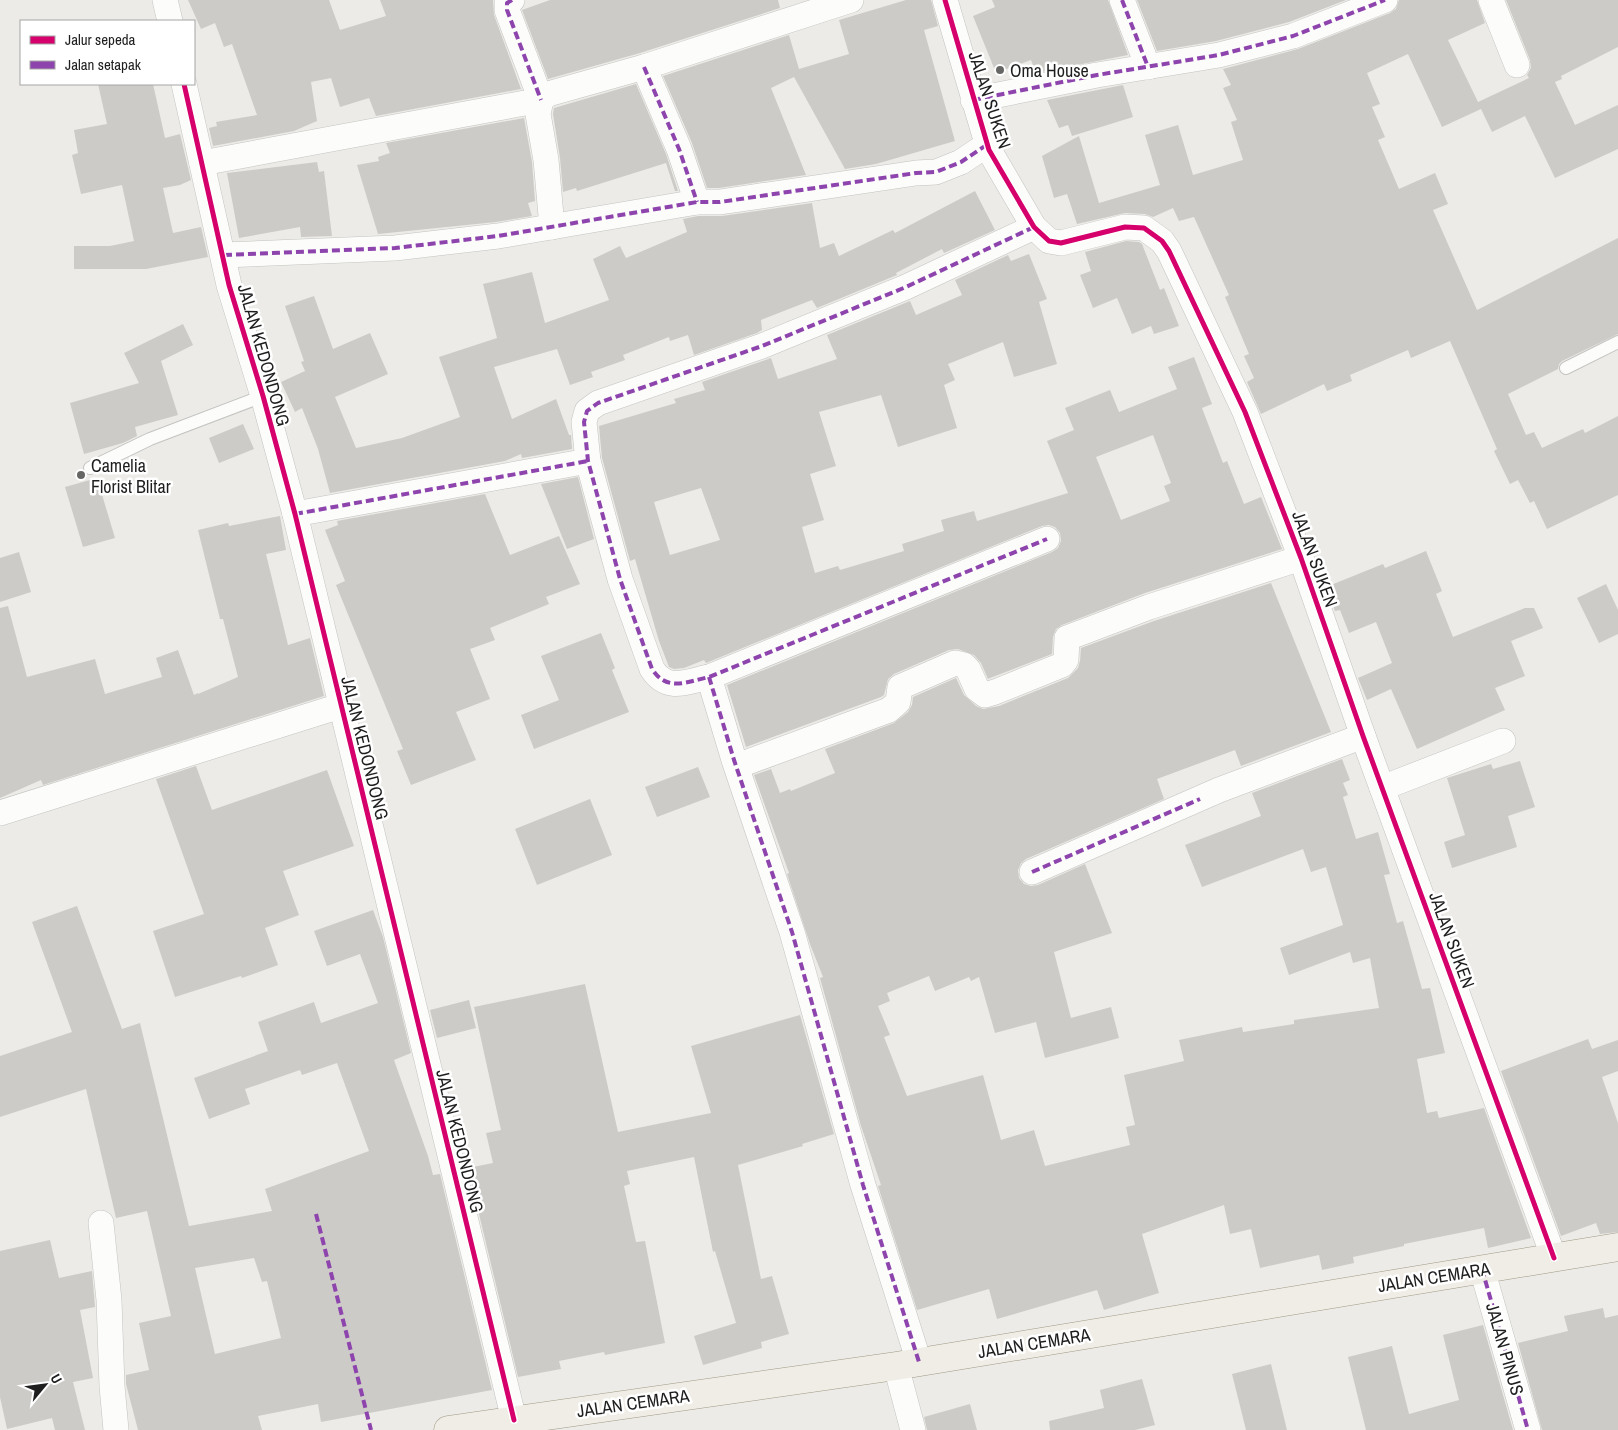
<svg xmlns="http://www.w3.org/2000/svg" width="1618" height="1430" viewBox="0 0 1618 1430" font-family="'Archivo Narrow',sans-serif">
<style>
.building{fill:#cdcbc8;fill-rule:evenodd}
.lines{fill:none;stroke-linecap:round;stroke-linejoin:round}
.service-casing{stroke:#c3c3c1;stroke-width:14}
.minor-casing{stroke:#c3c3c1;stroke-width:26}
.primary-casing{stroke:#a09a86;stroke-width:29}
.service{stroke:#fcfcfb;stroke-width:12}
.minor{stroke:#fcfcfb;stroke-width:25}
.primary{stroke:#efede6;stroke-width:28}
.quiet{stroke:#8e44ad;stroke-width:4;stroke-dasharray:8 4;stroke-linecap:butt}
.cycleway-casing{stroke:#fff;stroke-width:8}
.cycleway{stroke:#d6006c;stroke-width:5}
.poi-dot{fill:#666664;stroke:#fff;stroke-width:2}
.labels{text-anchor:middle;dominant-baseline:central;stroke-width:5;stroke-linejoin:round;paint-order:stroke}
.poi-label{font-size:18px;fill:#1e1e1e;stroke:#fff;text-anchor:start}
.street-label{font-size:18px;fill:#1e1e1e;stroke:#fff}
</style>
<rect width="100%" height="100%" fill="#ecebe7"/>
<g class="building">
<path d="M188 0H329L340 30 386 16 380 0H493L494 15 521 89 376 116 369 98 340 107 331 78 311 82 317 121 294 131 213 146 209 128 217 126 216 122 257 115 232 44 224 47 215 23 201 29Z"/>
<path d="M550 0H778L780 8 640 53 548 79 522 10Z"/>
<path d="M906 0H931L938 26 924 30 955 141 876 164 845 169 794 77 771 88 806 175 719 188H707L692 143 663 76 789 35 799 69 849 54 839 20Z"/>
<path d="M992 0H1108L1128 55 1036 73 1031 60 996 73 973 16 995 7Z"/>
<path d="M1137 0H1346L1289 22 1216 41 1157 51Z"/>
<path d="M1399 0H1477L1485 23 1448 40 1478 102 1529 78 1527 75 1531 68 1530 60 1506 0H1618V47L1561 76 1562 79 1555 82 1575 125 1618 105V149L1555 178 1525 116 1492 132 1481 109 1442 127 1408 54 1367 73 1380 104 1372 107 1385 137 1378 140 1399 189 1435 173 1448 204 1433 210 1477 310 1618 238V334L1562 361 1559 364 1558 369 1508 394 1526 435 1534 432 1542 448 1583 429 1585 433 1618 416V495L1547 529 1534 501 1530 503 1518 480 1510 484 1494 451 1497 449 1450 341 1411 358 1408 350 1350 375 1352 381 1327 391 1324 384 1261 414 1247 382 1254 378 1244 356 1249 354 1225 297 1229 295 1194 217 1179 221 1173 208 1153 217 1145 214 1125 213 1077 224 1067 194 1054 198 1042 156 1079 136 1099 203 1160 185 1145 135 1178 125 1193 175 1243 160 1231 122 1237 120 1223 88 1231 85 1223 69 1298 49 1390 13 1396 9Z"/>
<path d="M98 84H153L165 138 180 134 191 180 180 185 163 188 173 233 201 227 208 257 146 269H74V246H110L134 241 122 185 81 194 72 155 78 153 74 130 107 124Z"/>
<path d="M636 84 666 154 678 191H675L666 163 577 191 576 188 563 192 560 158 553 114 554 108Z"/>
<path d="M1123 85 1133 117 1072 136 1068 125 1059 128 1047 100Z"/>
<path d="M524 118 532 162 535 201 528 203 532 216 496 222 378 234 357 165 379 161 378 157 390 153 386 143Z"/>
<path d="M317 162 319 172 324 171 332 236 301 237 300 227 239 238 227 173Z"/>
<path d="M975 191 995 230 944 253 942 249 896 273 897 275 817 308 812 300 761 320 762 330 757 333 694 355 688 335 670 341 669 337 623 355 625 360 591 372 593 377 570 385 557 349 494 367 512 419 556 399 569 435H571L572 449 522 458 521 454 505 461 330 493 318 449 302 408 295 412 281 382 305 371 301 362 304 361 285 306 314 296 333 349 370 333 388 374 335 397 356 448 402 438 460 417 439 357 497 338 483 284 532 272 545 323 609 300 593 259 620 246 626 258 687 232 683 219 698 216H722L812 203 820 248 834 243 839 256 893 230 895 233Z"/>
<path d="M1126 241 1139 242 1142 244 1160 290 1164 288 1179 326 1154 334 1151 326 1132 334 1117 298 1093 308 1080 275 1091 271 1085 252Z"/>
<path d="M1029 254 1047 299 1039 302 1057 364 1014 377 1003 342 948 364 955 380 944 385 957 428 898 447 881 395 819 412 836 466 810 474 824 520 802 527 815 573 838 566 840 570 904 551 902 544 944 531 941 520 974 511 977 521 1068 493 1047 441 1074 430 1065 408 1110 390 1119 412 1177 389 1168 367 1194 357 1212 404 1202 408 1223 463 1227 461 1244 504 1261 497 1282 549 1145 593 1062 625 1056 629 1053 637 1052 654 990 678 988 679 981 663 974 655 958 649 949 650 894 674 888 679 884 695 881 697 746 747 727 685 1052 552 1058 548 1061 541 1060 533 1055 527 1049 525 1042 526 706 663 704 660 684 668 674 669 669 667 659 641 635 559 630 561 602 458 599 426 676 403 674 399 705 390 702 382 771 358 778 379 837 359 827 335 910 301 916 315 962 295 955 280 1008 255 1011 261ZM1153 435 1171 483 1164 486 1170 501 1121 520 1096 457ZM701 488 720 540 670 555 654 502Z"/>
<path d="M183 324 193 345 161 361 178 415 135 427 137 436 123 443 84 454 70 403 139 383 124 353Z"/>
<path d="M243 424 254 449 219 463 209 438Z"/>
<path d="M578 477 594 539 567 549 541 484Z"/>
<path d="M97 478 115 538 83 547 65 487Z"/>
<path d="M485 494 510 555 559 536 580 584 546 597 549 604 490 628 495 640 470 649 490 699 456 712 476 760 411 785 397 751 403 749 336 585 345 581 325 530 338 525 337 521Z"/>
<path d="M280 516 286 550 266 554 288 645 310 638 324 696 43 785 41 780 0 798V608L8 606 27 677 95 659 105 694 162 677 156 658 178 650 194 695 198 693V694L238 677 223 619H220L198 530 228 523 229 526Z"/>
<path d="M1426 551 1442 591 1436 594 1453 637 1525 608H1534L1543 628 1511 641 1525 676 1495 688 1505 710 1417 749 1391 689 1367 700 1358 678 1392 663 1376 622 1349 633 1340 610 1335 611 1326 587 1383 564 1385 568Z"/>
<path d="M19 552 31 592 0 602V558Z"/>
<path d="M1271 583 1331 732 1241 766 1235 750 1157 779 1164 799 1026 859 1021 863 1018 870 1019 878 1024 884 1031 886 1038 885 1085 864 1112 933 1054 952 1071 1018 1111 1007 1119 1038 1045 1058 1036 1022 995 1033 979 977 971 981 969 977 935 991 929 976 887 993 890 1001 878 1006 890 1035 884 1037 907 1096 983 1075 1001 1140 1034 1130 1045 1166 1130 1145 1126 1127 1135 1125 1124 1075 1184 1061 1179 1040 1242 1027 1243 1032 1294 1024V1020L1379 1008 1370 958 1353 963 1350 952 1289 975 1280 948 1343 925 1326 867 1311 872 1303 849 1202 887 1185 845 1261 816 1252 793 1342 759 1350 780 1343 783 1348 795 1343 797 1356 839 1378 832 1390 874 1384 875 1397 923 1403 921 1422 989 1430 988 1445 1053 1417 1059 1427 1113 1437 1111 1439 1118 1484 1108 1531 1238 1488 1248 1484 1228 1404 1244V1246L1353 1257 1354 1263 1322 1270 1319 1255 1260 1268 1251 1229 1230 1234 1224 1205 1142 1234 1159 1293 1104 1310 1097 1290 997 1319 989 1289 917 1310 878 1186 881 1185 861 1126 820 978 823 977 810 944 787 874 789 873 754 775 771 769 780 793 790 789 791 791 835 773 825 749 894 723 908 712 912 705 913 697 956 678 964 695 976 706 983 709 999 706 1068 678 1078 668 1080 661 1081 648 1154 621Z"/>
<path d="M1606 584 1618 610V634L1599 643 1577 598Z"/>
<path d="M601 633 615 668 612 670 629 712 534 749 521 715 559 700 541 656Z"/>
<path d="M1520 761 1535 807 1508 816 1517 847 1452 868 1444 842 1465 835 1447 778 1491 764 1493 769Z"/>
<path d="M196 766 212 810 327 770 354 846 283 871 299 915 265 928 278 965 242 978 241 976 175 997 153 931 204 914 156 779Z"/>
<path d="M698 767 710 797 657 817 645 787Z"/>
<path d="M590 799 612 855 537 885 515 829Z"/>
<path d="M77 906 122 1029 140 1023 189 1226 272 1211 265 1189 369 1151 337 1063 302 1075 300 1070 245 1089 250 1104 209 1119 194 1078 268 1051 258 1022 314 1002 321 1023 378 1003 360 954 327 966 314 931 373 910 383 937 411 1053 394 1060 428 1156 433 1175 440 1174 492 1390 321 1422 318 1404 258 1416 262 1430H138L126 1384V1375L149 1370 139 1323 171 1316 147 1211 116 1218 86 1089 0 1117V1056L72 1032 32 922ZM254 1258 262 1282 267 1281 281 1338 215 1354 195 1268Z"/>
<path d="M585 984 618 1132 711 1113 691 1046 800 1015 834 1134 802 1144 803 1146 738 1165 761 1279 772 1276 789 1334 761 1342 762 1348 703 1365 694 1336 736 1323 715 1251 713 1252 694 1157 627 1171 630 1184 624 1186 636 1242 645 1241 665 1343 605 1355 604 1352 559 1361 561 1369 518 1377 468 1168 493 1163 486 1133 501 1130 474 1007Z"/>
<path d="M469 1000 476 1028 437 1038 430 1010Z"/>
<path d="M1588 1039 1592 1049 1618 1040V1071L1602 1077 1618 1123V1232L1600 1234 1596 1223 1561 1236 1501 1071Z"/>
<path d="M50 1240 59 1278 92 1271 95 1307 80 1310 93 1378 73 1382 85 1430H55L52 1418 7 1429 0 1397V1251Z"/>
<path d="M1603 1308 1605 1318 1618 1315V1430H1542L1518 1343 1568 1331 1564 1316Z"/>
<path d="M1483 1325 1513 1430H1366L1348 1357 1392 1346 1409 1414 1459 1400 1443 1335Z"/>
<path d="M1271 1364 1287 1430H1246L1232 1374Z"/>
<path d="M1142 1379 1155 1425 1135 1430H1050L1049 1421 1104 1408 1100 1390Z"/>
<path d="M970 1404 977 1430H927L924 1417Z"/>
</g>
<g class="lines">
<defs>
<g id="service">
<path d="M1566 368 1618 342"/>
<path d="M90 468 150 439 263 396"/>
</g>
<g id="minor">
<path d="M165 0 170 21"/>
<path d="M945 0 989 150 1034 227 1049 241 1061 243 1125 227 1144 228 1162 241 1169 251 1245 412 1301 558 1363 736 1554 1258"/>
<path d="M1122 0 1148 67"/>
<path d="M1491 0 1517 65"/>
<path d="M644 67 679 149 697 202"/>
<path d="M184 84 229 285 263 396 295 514 514 1420"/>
<path d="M973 100 1097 75 1219 55 1293 36 1385 0"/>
<path d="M202 163 541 100 507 10V3L512 0"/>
<path d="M552 227 546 160 538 114 541 100 548 94 644 67 851 0"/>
<path d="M1034 227 906 287 762 346 598 403 587 411 584 422 588 461 620 579 652 669C667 692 686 682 709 677L1047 539"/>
<path d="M224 255 395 248 498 236 697 202H720L916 173 936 172 961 162 988 144"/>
<path d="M295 514 588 461"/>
<path d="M709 677 734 760 792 932 863 1185 919 1362"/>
<path d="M737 766 889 710 898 702 900 687 955 663 964 665 968 669 977 689 985 695 995 692 1062 665 1066 660 1067 638 1149 607 1301 558"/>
<path d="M1382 788 1503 741"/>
<path d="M0 813 340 706"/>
<path d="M1032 872 1219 790 1363 736"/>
<path d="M101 1223 109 1300 112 1386 116 1430"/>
<path d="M1482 1269 1528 1430"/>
<path d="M896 1366 913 1430"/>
</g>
<path id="primary" d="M448 1430 896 1366 1618 1247"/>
</defs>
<use href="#service" class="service-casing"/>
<use href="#minor" class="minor-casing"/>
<use href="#primary" class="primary-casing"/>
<use href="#service" class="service"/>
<use href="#minor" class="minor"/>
<use href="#primary" class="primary"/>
<g class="quiet">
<path d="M512 0 507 3V10L541 100"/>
<path d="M1122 0 1148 67"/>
<path d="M644 67 679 149 697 202"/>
<path d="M973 100 1097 75 1219 55 1293 36 1385 0"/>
<path d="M1034 227 906 287 762 346 598 403 587 411 584 422 588 461 620 579 652 669C667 692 686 682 709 677L1047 539"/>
<path d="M224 255 395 248 498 236 697 202H720L916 173 936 172 961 162 988 144"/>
<path d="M295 514 588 461"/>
<path d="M709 677 734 760 792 932 863 1185 919 1362"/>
<path d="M1032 872 1200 799"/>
<path d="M316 1214 371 1430"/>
<path d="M1482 1269 1528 1430"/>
</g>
<defs>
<g id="cycleway">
<path d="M945 0 989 150 1034 227 1049 241 1061 243 1125 227 1144 228 1162 241 1169 251 1245 412 1301 558 1363 736 1554 1258"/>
<path d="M184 84 229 285 263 396 295 514 514 1420"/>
</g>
</defs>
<use href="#cycleway" class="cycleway-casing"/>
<use href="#cycleway" class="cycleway"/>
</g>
<g class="poi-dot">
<circle cx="1000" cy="70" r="5"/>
<circle cx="81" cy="475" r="5"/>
</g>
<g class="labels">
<g class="poi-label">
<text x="1010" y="70">Oma House</text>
<text x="91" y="465">Camelia<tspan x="91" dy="21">Florist Blitar</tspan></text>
</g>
<g class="street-label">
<text transform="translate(990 100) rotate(72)">JALAN SUKEN</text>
<text transform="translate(264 355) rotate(74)">JALAN KEDONDONG</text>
<text transform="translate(1315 559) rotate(70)">JALAN SUKEN</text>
<text transform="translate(365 748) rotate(76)">JALAN KEDONDONG</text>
<text transform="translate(1452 940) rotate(70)">JALAN SUKEN</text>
<text transform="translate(460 1141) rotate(76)">JALAN KEDONDONG</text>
<text transform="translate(1434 1277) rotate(-9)">JALAN CEMARA</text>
<text transform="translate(1034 1343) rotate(-9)">JALAN CEMARA</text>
<text transform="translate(1505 1349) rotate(74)">JALAN PINUS</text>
<text transform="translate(633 1403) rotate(-8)">JALAN CEMARA</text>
</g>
</g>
<rect x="20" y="20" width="175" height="65" fill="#ffffff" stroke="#a5a5a5"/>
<rect x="30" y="36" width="25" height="8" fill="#d6006c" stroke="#a5a5a5"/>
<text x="65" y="45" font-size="15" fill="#1e1e1e">Jalur sepeda</text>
<rect x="30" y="61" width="25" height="8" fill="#8e44ad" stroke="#a5a5a5"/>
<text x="65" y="70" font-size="15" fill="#1e1e1e">Jalan setapak</text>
<g transform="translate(45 1385) rotate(61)" stroke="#ffffff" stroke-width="4" paint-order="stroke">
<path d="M0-4L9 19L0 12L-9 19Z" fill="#1e1e1e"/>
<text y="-8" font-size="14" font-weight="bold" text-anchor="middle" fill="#1e1e1e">U</text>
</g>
</svg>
